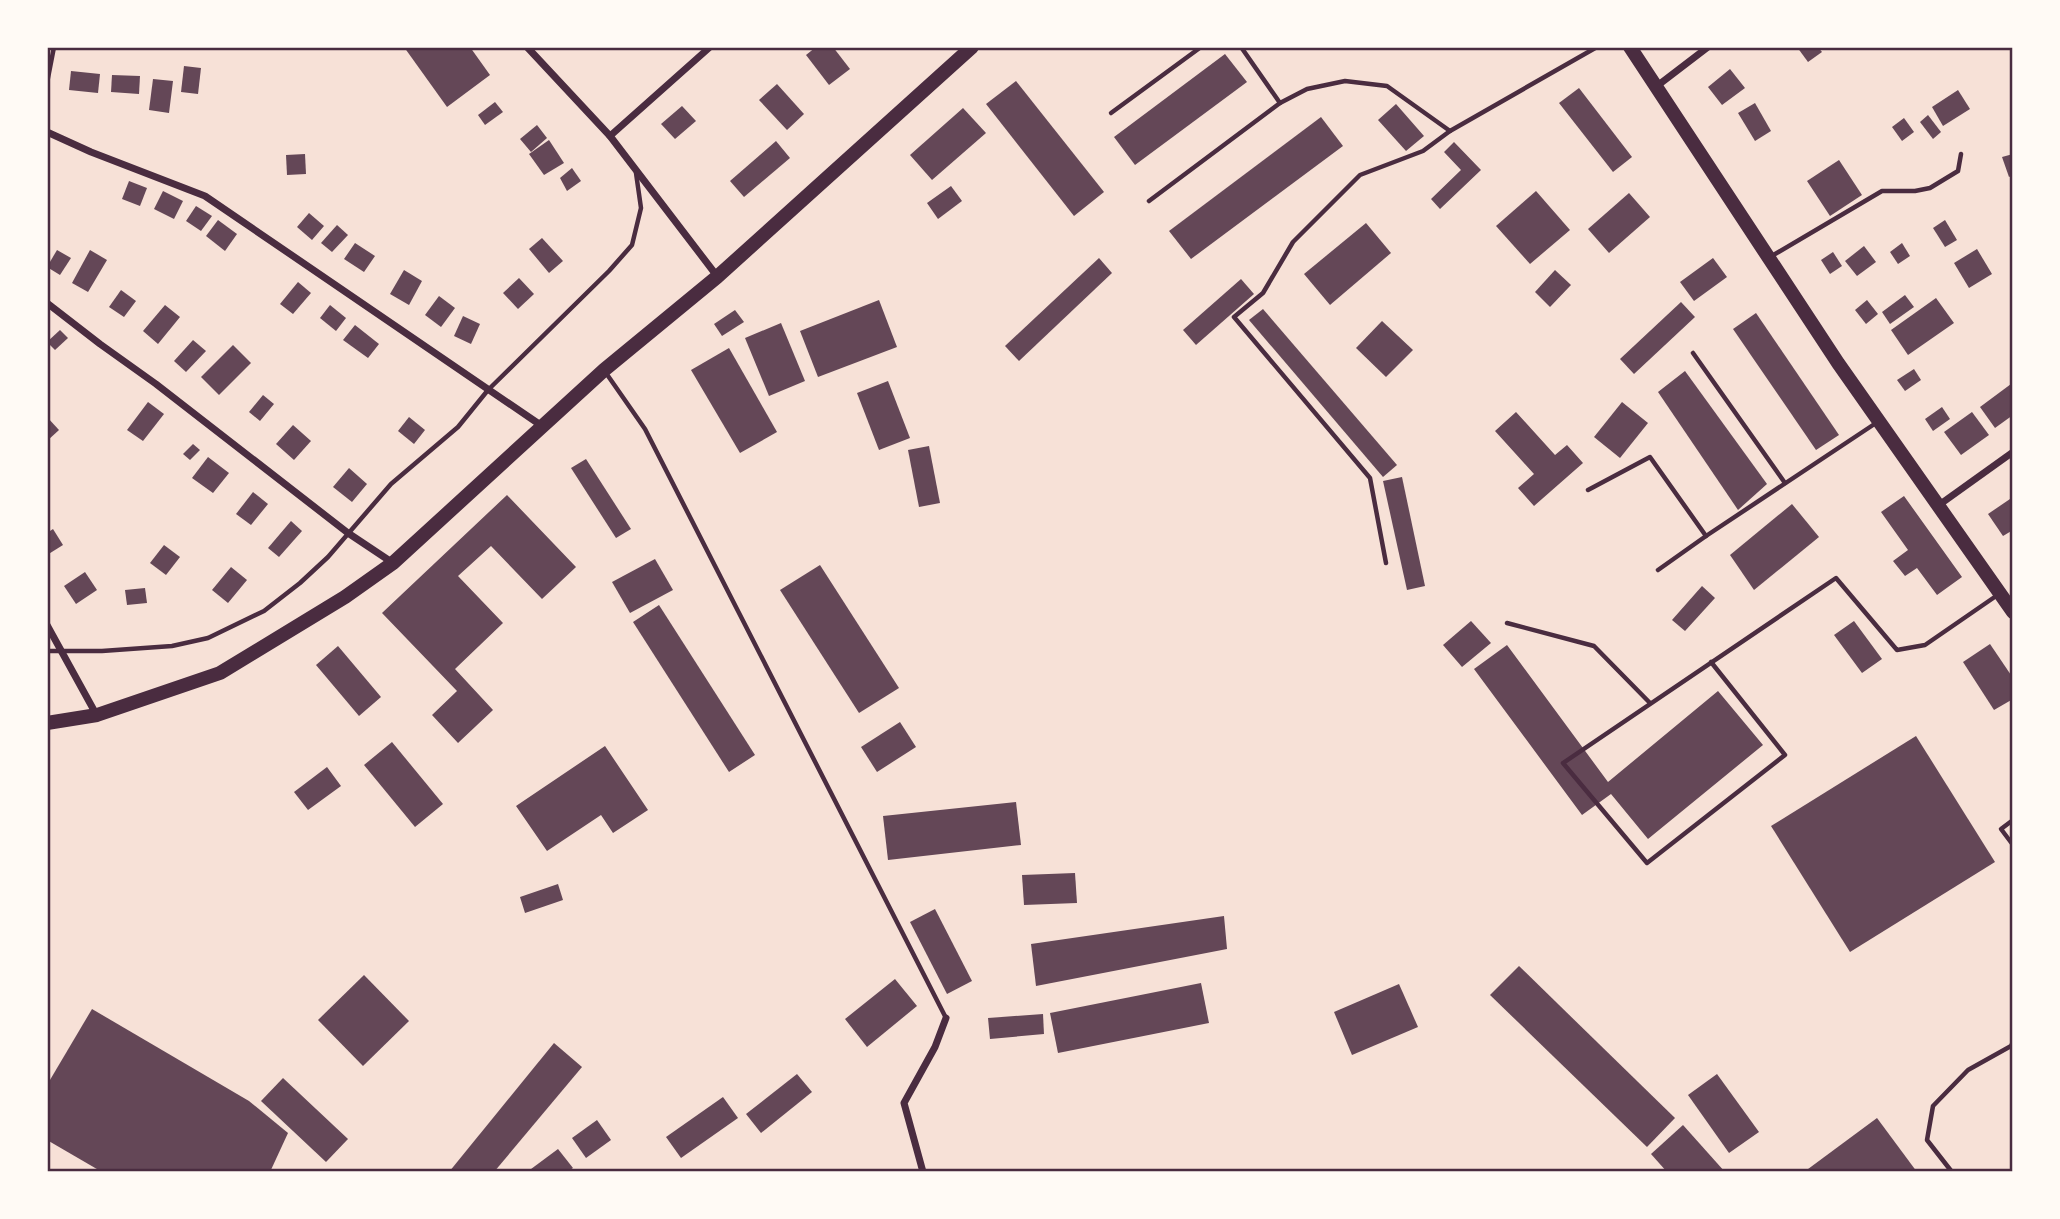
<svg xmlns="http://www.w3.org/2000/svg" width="2060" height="1219" viewBox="0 0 2060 1219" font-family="Barlow,sans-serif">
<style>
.building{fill:#644757}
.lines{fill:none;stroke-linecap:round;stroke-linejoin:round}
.service{stroke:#4a2c40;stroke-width:4.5}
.minor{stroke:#4a2c40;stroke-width:7}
.primary{stroke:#4a2c40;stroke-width:14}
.neatline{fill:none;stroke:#4a2c40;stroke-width:2.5}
</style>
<rect width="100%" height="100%" fill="#f7e1d7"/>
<g class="building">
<path d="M404 47H470L490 75 447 107Z"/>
<path d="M816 47H833L850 69 829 85 806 55Z"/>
<path d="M1797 47H1818L1822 52 1808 62Z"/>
<path d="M1225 54 1247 82 1135 165 1114 137Z"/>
<path d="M184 66 201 68 198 94 181 92Z"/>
<path d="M1730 69 1745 88 1722 105 1708 87Z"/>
<path d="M71 71 100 74 98 93 69 90Z"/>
<path d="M112 75 140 76 139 94 111 92Z"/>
<path d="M153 79 173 81 169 113 149 110Z"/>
<path d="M1016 81 1104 192 1074 216 986 104Z"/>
<path d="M777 84 804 114 787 130 759 100Z"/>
<path d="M1579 88 1632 157 1613 172 1559 103Z"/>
<path d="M1958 90 1970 109 1943 126 1932 107Z"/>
<path d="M495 102 503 112 485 125 478 115Z"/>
<path d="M1755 103 1771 131 1755 141 1738 113Z"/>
<path d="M1396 104 1424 136 1406 151 1378 120Z"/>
<path d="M682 106 696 121 675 139 661 124Z"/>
<path d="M963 108 986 133 932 180 910 155Z"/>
<path d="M1928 115 1941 132 1933 139 1920 122Z"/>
<path d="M1321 117 1343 146 1191 259 1169 231Z"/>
<path d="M1904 118 1914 132 1902 141 1892 127Z"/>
<path d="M537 125 547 138 531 152 520 139Z"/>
<path d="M549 140 564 163 544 175 529 154Z"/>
<path d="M776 141 790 158 744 197 730 181Z"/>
<path d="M1454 142 1481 170 1440 209 1431 199 1461 170 1444 152Z"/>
<path d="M305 154 306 174 287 175 286 155Z"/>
<path d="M2013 154V175L2009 177 2002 157Z"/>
<path d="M1839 160 1862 195 1830 216 1807 181Z"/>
<path d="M572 168 581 181 567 191 560 178Z"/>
<path d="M129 181 147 188 140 206 122 199Z"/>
<path d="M951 186 962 201 938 219 927 203Z"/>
<path d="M163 191 183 201 174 219 154 209Z"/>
<path d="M1536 191 1570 230 1530 264 1496 226Z"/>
<path d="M1629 193 1650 217 1609 253 1588 229Z"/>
<path d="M196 206 212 216 201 231 186 221Z"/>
<path d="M309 213 324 226 312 240 297 227Z"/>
<path d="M218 220 237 234 225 251 206 236Z"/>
<path d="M1945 220 1957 240 1945 247 1933 228Z"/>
<path d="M1366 223 1391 253 1330 305 1304 274Z"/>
<path d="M337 225 348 235 332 252 321 243Z"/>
<path d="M542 238 563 261 549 273 529 249Z"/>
<path d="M355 243 375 256 364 272 344 259Z"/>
<path d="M1902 243 1910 256 1898 264 1890 252Z"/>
<path d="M1864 246 1876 262 1857 276 1845 261Z"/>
<path d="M1977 249 1992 274 1969 288 1954 263Z"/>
<path d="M57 250 71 258 60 275 47 267Z"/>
<path d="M90 250 107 260 88 292 72 283Z"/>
<path d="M1833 252 1842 266 1830 274 1821 260Z"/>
<path d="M1099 258 1112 273 1019 361 1005 346Z"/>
<path d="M1713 258 1727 277 1694 301 1680 282Z"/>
<path d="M404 270 422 281 409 305 390 294Z"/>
<path d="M1555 270 1571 285 1550 307 1535 292Z"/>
<path d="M519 278 534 294 518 309 503 293Z"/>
<path d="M1241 279 1254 294 1196 345 1183 330Z"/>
<path d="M298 282 311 293 293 314 280 304Z"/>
<path d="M121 290 136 301 124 317 109 307Z"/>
<path d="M1905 295 1914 307 1890 324 1882 312Z"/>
<path d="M439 296 455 308 441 327 425 315Z"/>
<path d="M1936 298 1954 323 1908 355 1891 330Z"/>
<path d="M879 300 897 347 818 377 800 331Z"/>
<path d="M1867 300 1878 314 1866 324 1855 310Z"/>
<path d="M1681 302 1695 317 1634 374 1620 359Z"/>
<path d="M165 305 180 317 158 344 143 331Z"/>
<path d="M330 305 346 318 336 331 320 318Z"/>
<path d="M1263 309 1397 465 1383 477 1249 320Z"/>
<path d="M735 310 744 322 722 336 714 324Z"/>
<path d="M1756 313 1839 435 1816 450 1733 329Z"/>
<path d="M463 316 480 324 471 344 454 336Z"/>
<path d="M1382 321 1413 350 1386 377 1356 348Z"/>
<path d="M781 323 805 381 769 396 745 338Z"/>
<path d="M355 325 379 344 368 358 343 340Z"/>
<path d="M60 330 68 338 55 350 47 342Z"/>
<path d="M193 340 206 351 186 372 174 361Z"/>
<path d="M233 345 251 363 219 395 201 377Z"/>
<path d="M729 348 777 432 740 453 691 370Z"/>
<path d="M1914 369 1921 380 1905 391 1897 380Z"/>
<path d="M1685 371 1767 484 1738 510 1658 392Z"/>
<path d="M888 381 910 438 879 450 857 393Z"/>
<path d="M2011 384 2013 415 1995 428 1980 407Z"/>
<path d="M263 395 274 404 260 421 249 412Z"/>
<path d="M148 402 164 414 143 441 127 430Z"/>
<path d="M1622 402 1648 423 1620 458 1594 437Z"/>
<path d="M1942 407 1950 419 1933 431 1925 419Z"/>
<path d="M1516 412 1555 455 1567 445 1583 463 1534 506 1518 488 1534 474 1495 431Z"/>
<path d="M1972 412 1989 435 1961 455 1944 432Z"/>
<path d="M47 417 59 430 47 441Z"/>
<path d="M409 417 425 430 414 444 398 431Z"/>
<path d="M293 425 311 441 294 460 276 444Z"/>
<path d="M193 444 200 450 190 460 183 454Z"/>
<path d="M929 446 940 503 919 507 908 450Z"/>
<path d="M208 457 229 473 213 493 192 478Z"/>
<path d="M586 459 631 529 616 538 571 468Z"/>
<path d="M349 468 367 484 352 502 333 487Z"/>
<path d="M1402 477 1425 586 1407 590 1383 481Z"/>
<path d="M253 492 268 504 251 525 236 514Z"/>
<path d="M507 495 576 567 542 599 491 546 458 576 503 623 455 669 493 710 458 743 432 715 457 691 382 613Z"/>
<path d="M1904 496 1962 577 1937 595 1917 568 1905 576 1893 561 1908 550 1881 512Z"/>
<path d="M2010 499 2013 504V530L2003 536 1988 514Z"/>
<path d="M1792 504 1819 537 1754 590 1730 555Z"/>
<path d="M291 521 302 531 279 557 268 548Z"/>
<path d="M53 529 63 545 47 555V533Z"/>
<path d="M164 545 180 557 166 575 150 563Z"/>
<path d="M655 559 673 590 630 613 612 582Z"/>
<path d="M820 565 899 688 859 713 780 590Z"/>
<path d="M231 567 247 580 228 603 212 590Z"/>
<path d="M85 572 97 590 76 604 64 586Z"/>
<path d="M1702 586 1715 598 1685 631 1672 620Z"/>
<path d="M145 588 147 603 127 605 125 590Z"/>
<path d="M659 605 755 755 729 772 633 622Z"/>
<path d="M1471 621 1491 643 1462 667 1443 645Z"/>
<path d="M1854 621 1882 659 1862 673 1834 635Z"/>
<path d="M1990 644 2013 678V699L1994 710 1963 662Z"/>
<path d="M1507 645 1608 782 1718 691 1763 745 1648 839 1611 794 1582 815 1474 669Z"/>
<path d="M338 646 381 697 359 716 316 665Z"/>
<path d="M900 722 916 747 877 772 861 747Z"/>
<path d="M1916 736 1995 862 1850 952 1771 826Z"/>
<path d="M392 742 443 804 415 827 364 765Z"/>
<path d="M605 746 648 810 613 833 601 815 547 851 516 806Z"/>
<path d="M327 767 341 786 308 810 294 792Z"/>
<path d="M1016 802 1021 845 888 860 883 816Z"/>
<path d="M1075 873 1077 903 1024 905 1022 875Z"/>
<path d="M558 884 563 900 525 913 520 897Z"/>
<path d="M935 909 972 981 947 994 910 922Z"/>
<path d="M1224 916 1227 949 1036 986 1031 944Z"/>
<path d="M1519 966 1675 1118 1647 1147 1490 995Z"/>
<path d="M364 975 409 1021 363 1066 318 1020Z"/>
<path d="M895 979 917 1006 867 1047 845 1019Z"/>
<path d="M1201 983 1209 1023 1058 1053 1050 1013Z"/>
<path d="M1399 984 1418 1027 1352 1055 1334 1012Z"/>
<path d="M92 1009 249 1101 288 1133 270 1172H102L47 1140V1085Z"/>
<path d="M1043 1014 1044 1034 990 1039 988 1018Z"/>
<path d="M554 1043 582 1067 494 1172H449Z"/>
<path d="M797 1074 812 1092 761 1133 746 1114Z"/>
<path d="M1717 1074 1759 1132 1729 1153 1688 1095Z"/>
<path d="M283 1078 348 1139 326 1162 261 1101Z"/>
<path d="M723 1097 738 1118 681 1158 666 1137Z"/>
<path d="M1877 1118 1917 1172H1804Z"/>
<path d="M597 1120 611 1140 586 1158 572 1138Z"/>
<path d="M1683 1125 1725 1172H1667L1651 1154Z"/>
<path d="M558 1149 573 1168 567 1172H527Z"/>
</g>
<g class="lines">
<g class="service">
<path d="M1241 47 1280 103 1307 89 1345 81 1387 86 1450 131 1597 47"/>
<path d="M47 83 54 47"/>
<path d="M1111 113 1201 47"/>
<path d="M1149 201 1280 103"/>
<path d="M1770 257 1882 191H1915L1930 188 1958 171 1961 154"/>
<path d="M1693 353 1785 483"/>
<path d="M606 373 645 429 946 1018"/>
<path d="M1588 490 1650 457 1706 536"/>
<path d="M1386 563 1370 478 1234 317 1263 293 1293 242 1360 175 1423 151 1450 131"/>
<path d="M1658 570 1706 536 1876 423"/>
<path d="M1507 623 1594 646 1650 703"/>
<path d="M47 651H102L172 646 208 638 264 611 300 583 328 557 391 484 458 427 488 390 609 271 632 245 641 208 636 173"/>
<path d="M1711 662 1785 755 1647 863 1563 763 1836 578 1897 650 1925 645 1999 594"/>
<path d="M2013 820 2001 829 2013 845"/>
<path d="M1952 1172 1927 1140 1933 1106 1968 1070 2011 1046 2013 1042"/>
</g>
<g class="minor">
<path d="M527 47 610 136 717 276"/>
<path d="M1657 86 1708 47"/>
<path d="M47 132 91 152 205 196 542 426"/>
<path d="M610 136 710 47"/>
<path d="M47 303 100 344 156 384 348 533 393 563"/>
<path d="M1939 505 2013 452"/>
<path d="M47 625 96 714"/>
<path d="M923 1172 904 1103 935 1047 946 1018"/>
</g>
<g class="primary">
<path d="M1630 47 1838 363 2013 612"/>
<path d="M47 723 97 715 220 673 345 597 393 563 604 370 717 277 972 47"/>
</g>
</g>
<rect width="2060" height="1219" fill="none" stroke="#fffaf5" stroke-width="98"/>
<rect x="49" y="49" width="1962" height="1121" class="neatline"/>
</svg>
